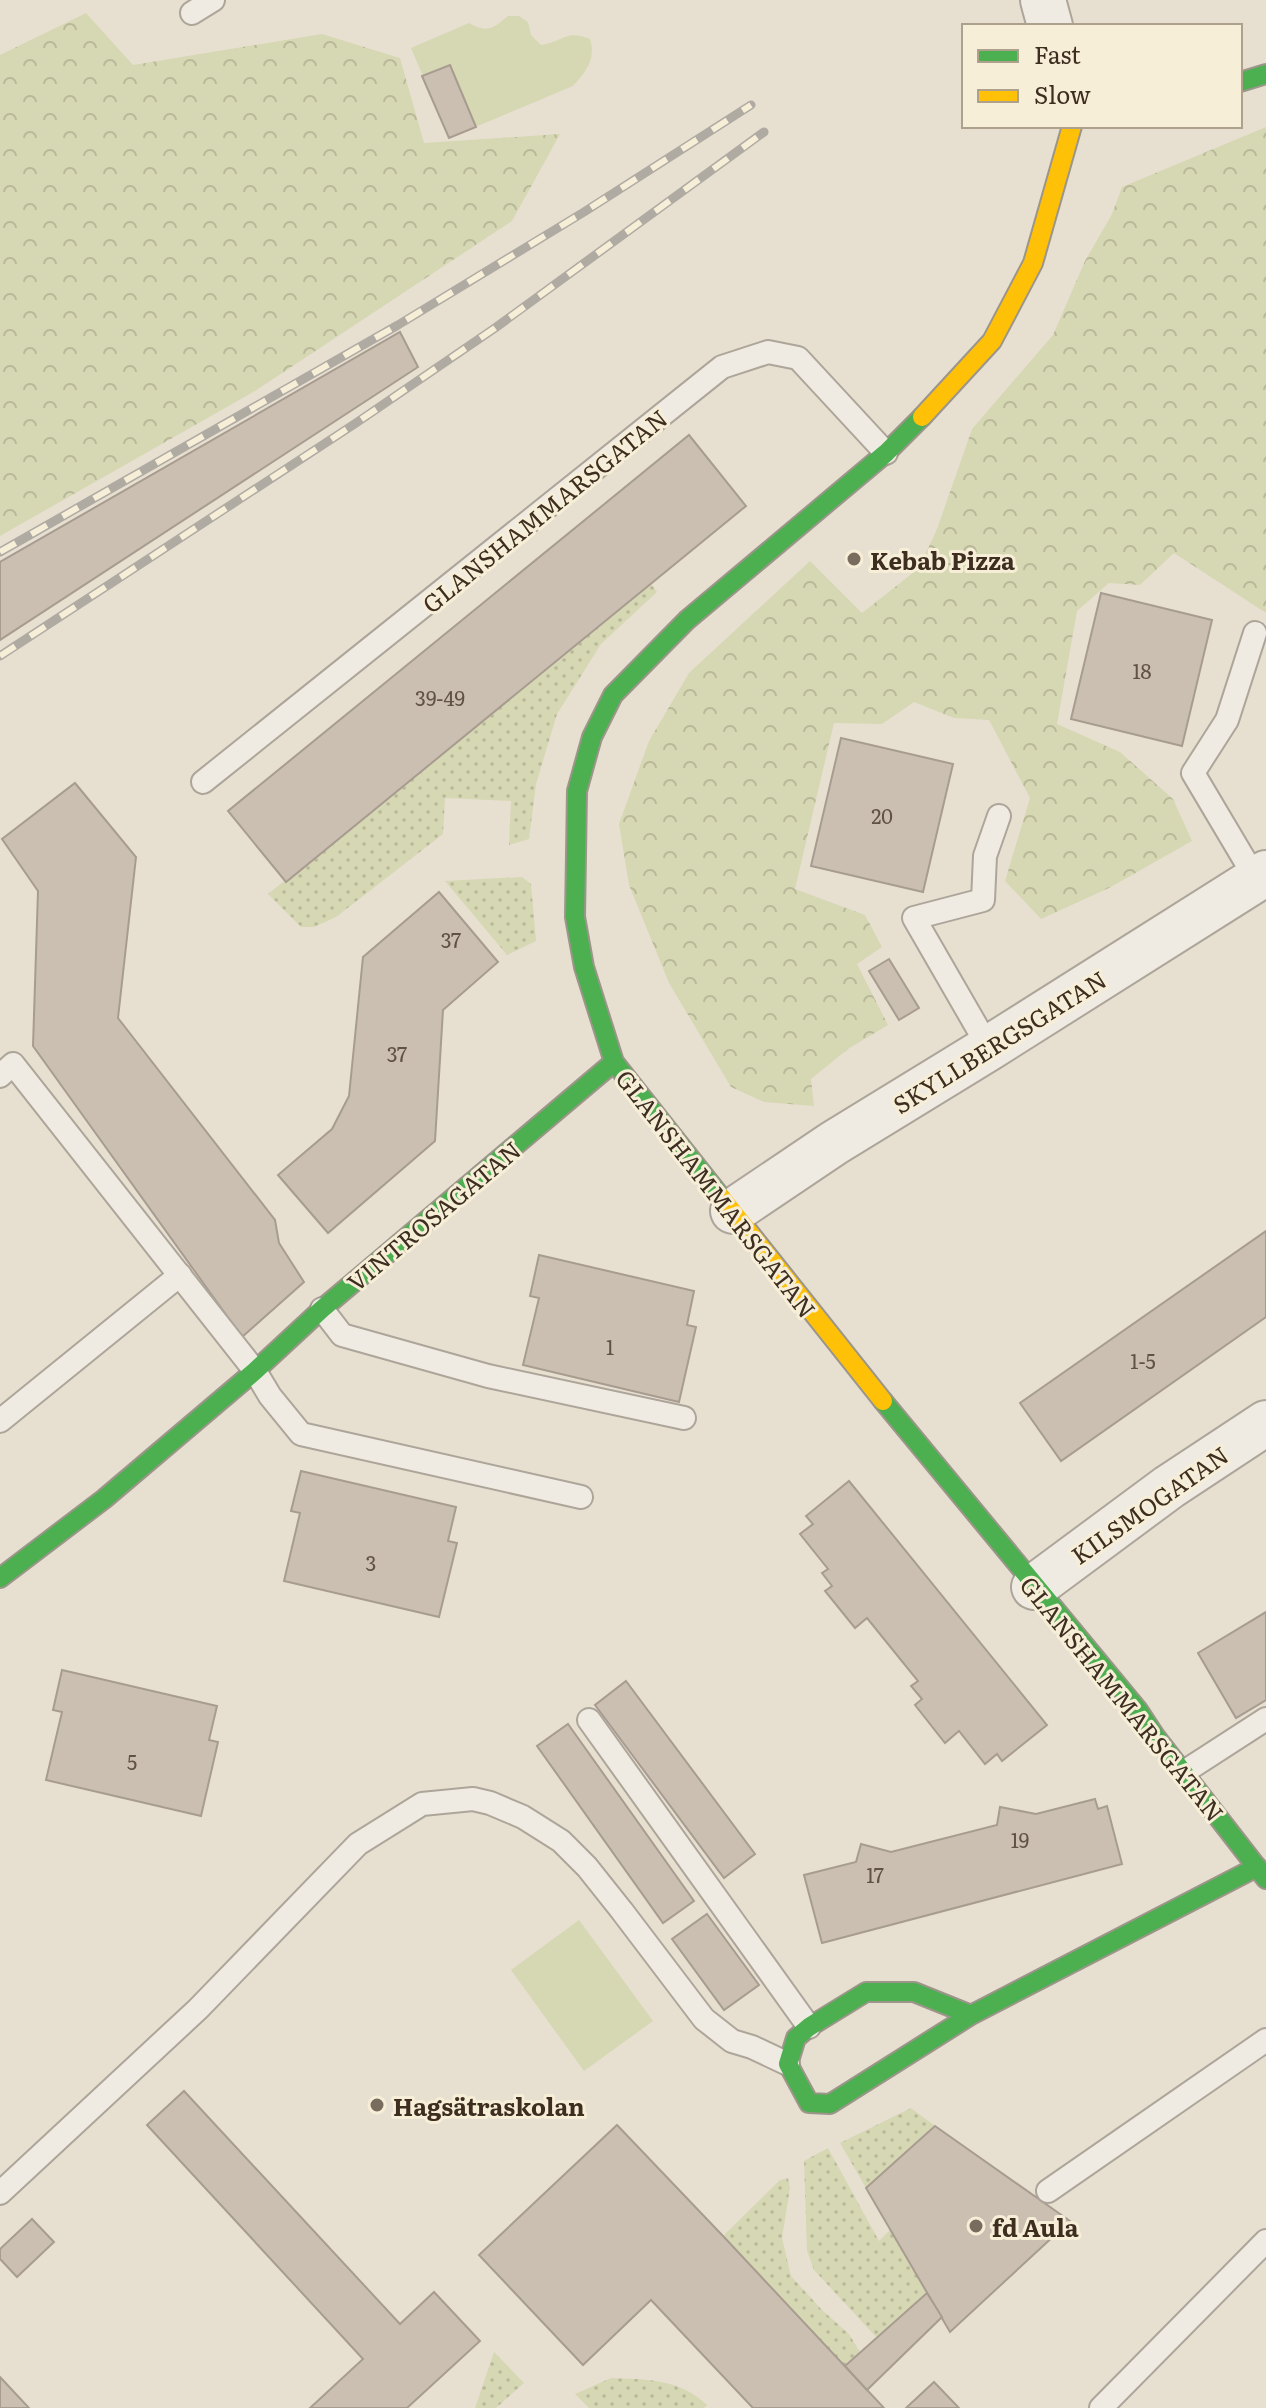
<svg xmlns="http://www.w3.org/2000/svg" width="1266" height="2408" viewBox="0 0 1266 2408" font-family="Literata,serif">
<style>
.grass{fill:url(#grass-dots)}
.forest{fill:url(#forest-crowns)}
.park{fill:#d6d7b3}
.building{fill:#cbbfb2;stroke:#a89c90;stroke-width:2}
.lines{fill:none;stroke-linecap:round;stroke-linejoin:round}
.lane-casing{stroke:#ada599;stroke-width:26}
.street-casing{stroke:#ada599;stroke-width:48}
.fast-casing{stroke:#9c958a;stroke-width:22}
.slow-casing{stroke:#9c958a;stroke-width:22}
.lane{stroke:#efebe3;stroke-width:22}
.street{stroke:#efebe3;stroke-width:44}
.fast{stroke:#4caf50;stroke-width:18}
.slow{stroke:#ffc107;stroke-width:18}
.rail-casing{stroke:#afaaa2;stroke-width:9}
.rail{stroke:#f7eed8;stroke-width:6;stroke-dasharray:18;stroke-linecap:butt}
.poi-dot{fill:#786c5e;stroke:#f7eed8;stroke-width:3}
.labels{text-anchor:middle;dominant-baseline:central;stroke-width:6;stroke-linejoin:round;paint-order:stroke}
.number-label{font-size:20px;fill:#605244}
.street-label{font-size:24px;fill:#3d2e20;stroke:#f7eed8}
.poi-label{font-size:24px;font-weight:bold;fill:#3d2e20;stroke:#f7eed8;text-anchor:start}
</style>
<defs>
<pattern id="grass-dots" width="8" height="8" patternUnits="userSpaceOnUse" patternTransform="scale(2)"><rect width="8" height="8" fill="#d6d7b3"/><path d="M2 2h.1M6 6h.1" fill="none" stroke="#b9b99a" stroke-width="1.8" stroke-linecap="round"/></pattern>
<pattern id="forest-crowns" width="20" height="18" patternUnits="userSpaceOnUse" patternTransform="scale(2)"><rect width="20" height="18" fill="#d6d7b3"/><path d="M2 6a3 3 0 1 1 6 0M12 15a3 3 0 1 1 6 0" fill="none" stroke="#b9b99a"/></pattern>
</defs>
<rect width="100%" height="100%" fill="#e7e0d1"/>
<g class="grass">
<path d="M651 584 657 592 601 644 557 714 536 784 529 839 509 845 511 801 445 798 443 834 336 917 314 927H301L268 894Z"/>
<path d="M522 877 531 884 536 941 507 955 445 881Z"/>
<path d="M911 2108 935 2126 866 2188 840 2143Z"/>
<path d="M828 2148 879 2241 890 2230 927 2293 877 2338 814 2270 807 2251 804 2161Z"/>
<path d="M788 2178 790 2188 782 2238 791 2276 821 2309 849 2334 860 2352 845 2366 723 2236 780 2180Z"/>
<path d="M494 2352 524 2383 496 2408H475Z"/>
<path d="M611 2378C645 2379 681 2379 707 2405L704 2408H589L575 2394Z"/>
</g>
<g class="forest">
<path d="M86 13 133 65 322 34 400 58 424 143 560 134 512 221 255 391 0 536V55Z"/>
<path d="M1266 127V613L1174 553 1140 585 1109 583 1077 611 1057 724 1120 752 1173 799 1192 841 1109 888 1041 919 1005 881 1030 798 989 720 954 718 914 702 882 724 834 723 795 889 865 915 882 947 857 964 888 1025 848 1049 811 1079 814 1106 764 1102 731 1087 669 983 629 885 619 824 649 741 689 673 810 561 862 613 919 568 937 529 972 429 1053 335 1085 261 1112 214 1122 187Z"/>
</g>
<g class="park">
<path d="M508 16H519L528 22 531 35 541 45C564 42 565 29 590 39 596 58 587 71 573 86L449 138 411 48 469 23C487 33 493 29 508 16Z"/>
<path d="M579 1920 653 2021 584 2071 511 1970Z"/>
</g>
<g class="building">
<path d="M450 65 476 127 449 138 422 76Z"/>
<path d="M400 332 418 367 0 640V562Z"/>
<path d="M689 435 746 506 286 882 228 811Z"/>
<path d="M1101 593 1212 620 1182 746 1071 719Z"/>
<path d="M841 738 953 764 923 892 811 866Z"/>
<path d="M75 783 136 857 118 1018 275 1220 279 1243 304 1282 242 1337 33 1046 38 891 2 839Z"/>
<path d="M439 892 498 962 443 1010 435 1141 328 1233 278 1175 332 1129 349 1096 363 957Z"/>
<path d="M889 959 919 1008 899 1020 869 971Z"/>
<path d="M1266 1231V1317L1061 1461 1020 1403Z"/>
<path d="M539 1255 694 1291 687 1325 696 1327 679 1402 523 1365 539 1298 530 1296Z"/>
<path d="M301 1471 456 1507 448 1541 457 1543 439 1617 284 1581 300 1513 291 1511Z"/>
<path d="M849 1481 1047 1725 1002 1761 997 1754 985 1764 959 1731 945 1743 915 1705 922 1699 911 1686 918 1681 867 1618 855 1628 825 1591 832 1586 822 1573 828 1569 800 1534 813 1524 806 1516Z"/>
<path d="M1266 1612V1700L1236 1718 1198 1653Z"/>
<path d="M62 1670 217 1706 209 1740 218 1742 201 1816 46 1780 62 1712 53 1710Z"/>
<path d="M626 1681 755 1854 724 1878 595 1705Z"/>
<path d="M568 1724 694 1901 663 1923 537 1746Z"/>
<path d="M1095 1799 1098 1809 1107 1806 1122 1864 822 1943 804 1875 856 1862 861 1844 891 1852 997 1825 1000 1807 1036 1814Z"/>
<path d="M707 1914 759 1985 724 2010 672 1939Z"/>
<path d="M184 2091 400 2324 434 2292 480 2341 407 2408H310L363 2359 147 2125Z"/>
<path d="M617 2125 723 2236 884 2408H753L651 2300 583 2365 479 2255Z"/>
<path d="M935 2126 1070 2221 950 2332 866 2188Z"/>
<path d="M32 2219 54 2242 17 2277 0 2259V2249Z"/>
<path d="M927 2293 942 2317 867 2390 845 2366Z"/>
<path d="M0 2377 29 2408H0Z"/>
<path d="M934 2382 959 2408H906Z"/>
</g>
<g class="lines">
<defs>
<g id="lane">
<path d="M192 13 213 0"/>
<path d="M1255 633 1227 720 1193 773 1256 879"/>
<path d="M203 782 722 367 768 352 798 358 886 453"/>
<path d="M989 1048 914 918 983 900 985 856 999 816"/>
<path d="M0 1076 13 1064 255 1371 270 1396 301 1434 581 1497"/>
<path d="M322 1309 342 1335 488 1376 684 1418"/>
<path d="M0 1421 180 1275"/>
<path d="M589 1720 809 2027"/>
<path d="M1184 1772 1266 1719"/>
<path d="M1048 2191 1266 2040"/>
<path d="M0 2193 198 2009 358 1844 422 1804 473 1799 490 1803 523 1817 561 1841 587 1867 622 1911 704 2019 732 2041 752 2047 788 2064"/>
<path d="M1101 2408 1266 2241"/>
</g>
<g id="street">
<path d="M1043 0 1050 26"/>
<path d="M733 1211 834 1143 989 1048 1266 873"/>
<path d="M1034 1587 1169 1487 1266 1423"/>
</g>
<g id="fast">
<path d="M1240 82 1266 74"/>
<path d="M721 1197 614 1062 584 967 575 917 577 791 592 737 613 695 687 620 886 453 922 417"/>
<path d="M883 1401 1138 1710 1155 1736 1266 1879"/>
<path d="M0 1578 104 1499 255 1371 322 1309 614 1062"/>
<path d="M971 2015 914 1992H866L809 2027 796 2038 788 2064 809 2103 830 2104 971 2015 1257 1867"/>
</g>
<g id="slow">
<path d="M922 417 992 341 1033 263 1072 126"/>
<path d="M721 1197 883 1401"/>
</g>
</defs>
<use href="#lane" class="lane-casing"/>
<use href="#street" class="street-casing"/>
<use href="#fast" class="fast-casing"/>
<use href="#slow" class="slow-casing"/>
<use href="#lane" class="lane"/>
<use href="#street" class="street"/>
<use href="#fast" class="fast"/>
<use href="#slow" class="slow"/>
<defs>
<g id="rail">
<path d="M0 552 398 325 584 212 751 105"/>
<path d="M0 656 356 423 495 328 764 132"/>
</g>
</defs>
<use href="#rail" class="rail-casing"/>
<use href="#rail" class="rail"/>
</g>
<g class="poi-dot">
<circle cx="854" cy="559" r="8"/>
<circle cx="377" cy="2105" r="8"/>
<circle cx="976" cy="2226" r="8"/>
</g>
<g class="labels">
<g class="number-label">
<text x="1142" y="670">18</text>
<text x="440" y="697">39-49</text>
<text x="882" y="815">20</text>
<text x="451" y="939">37</text>
<text x="397" y="1053">37</text>
<text x="610" y="1346">1</text>
<text x="1143" y="1360">1-5</text>
<text x="371" y="1562">3</text>
<text x="132" y="1761">5</text>
<text x="1020" y="1839">19</text>
<text x="875" y="1874">17</text>
</g>
<g class="street-label">
<text transform="translate(544 510) rotate(-39)">GLANSHAMMARSGATAN</text>
<text transform="translate(999 1041) rotate(-32)">SKYLLBERGSGATAN</text>
<text transform="translate(717 1193) rotate(52)">GLANSHAMMARSGATAN</text>
<text transform="translate(433 1215) rotate(-40)">VINTROSAGATAN</text>
<text transform="translate(1149 1504) rotate(-35)">KILSMOGATAN</text>
<text transform="translate(1123 1698) rotate(51)">GLANSHAMMARSGATAN</text>
</g>
<g class="poi-label">
<text x="870" y="559">Kebab Pizza</text>
<text x="393" y="2105">Hagsätraskolan</text>
<text x="992" y="2226">fd Aula</text>
</g>
</g>
<rect x="962" y="24" width="280" height="104" fill="#f7eed8" stroke="#ada18e" stroke-width="2"/>
<rect x="978" y="50" width="40" height="12" fill="#4caf50" stroke="#ada18e" stroke-width="2"/>
<text x="1034" y="64" font-size="24" fill="#3d2e20">Fast</text>
<rect x="978" y="90" width="40" height="12" fill="#ffc107" stroke="#ada18e" stroke-width="2"/>
<text x="1034" y="104" font-size="24" fill="#3d2e20">Slow</text>
</svg>
